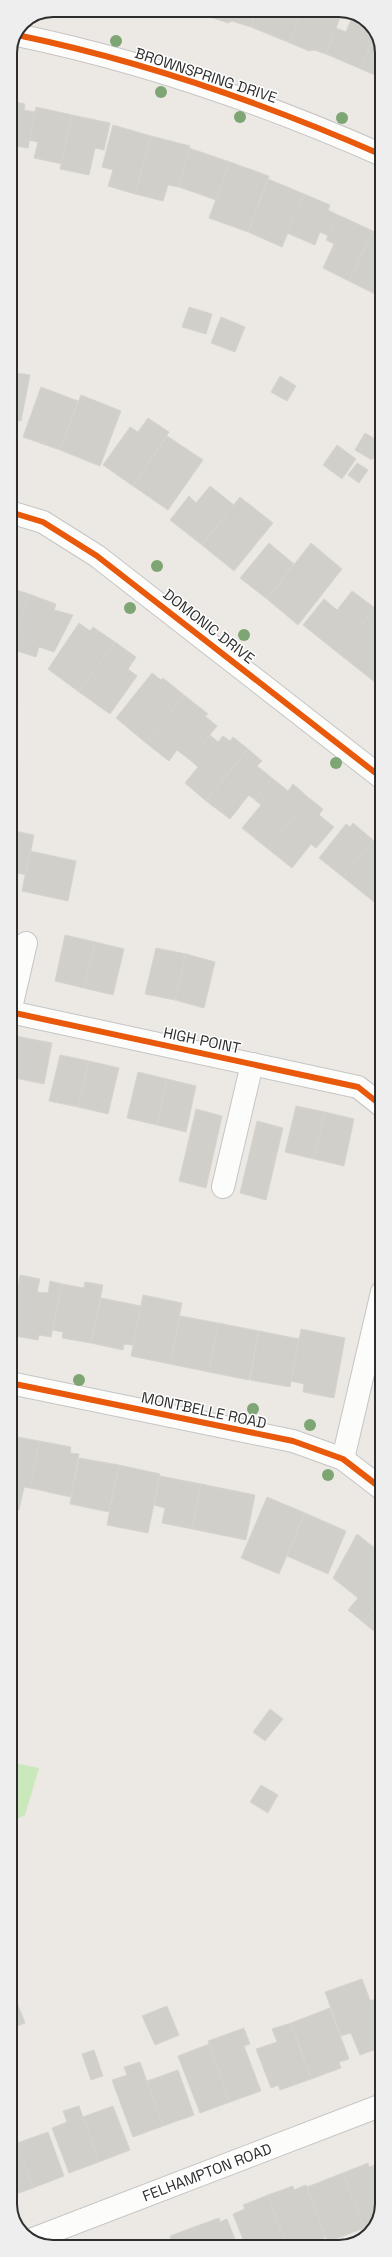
<svg xmlns="http://www.w3.org/2000/svg" width="392" height="2257" viewBox="0 0 392 2257" font-family="'Space Grotesk',sans-serif">
<style>
.green{fill:#cae8bc}
.building{fill:#d1cfca;stroke:#d7d4d0}
.lines{fill:none;stroke-linecap:round;stroke-linejoin:round}
.minor-casing{stroke:#c5c5c5;stroke-width:24}
.minor{stroke:#fcfcfb;stroke-width:22}
.cycleway-casing{stroke:#fff;stroke-width:8}
.cycleway{stroke:#e8590c;stroke-width:6}
.tree{fill:#7ea674}
.labels{text-anchor:middle;dominant-baseline:central;stroke-width:3;stroke-linejoin:round;paint-order:stroke}
.street-label{font-size:15px;fill:#2e2e2e;stroke:#fff}
.rim{fill:none;stroke:#2e2e2e;stroke-width:2}
</style>
<rect width="100%" height="100%" fill="#ece9e4"/>
<path class="green" d="M10 1762 39 1768 25 1815 10 1823Z"/>
<g class="building">
<path d="M196 10H216L213 18 198 14Z"/>
<path d="M216 10H257L251 27 232 21 228 23 213 18Z"/>
<path d="M257 10H302L290 43 251 27Z"/>
<path d="M302 10H343L326 54 314 50 309 51 290 43Z"/>
<path d="M353 15 370 23 375 35 361 69 326 54 336 28 346 32Z"/>
<path d="M375 35 382 47V78L361 69Z"/>
<path d="M10 101 25 104 24 110 35 112 28 148 10 145Z"/>
<path d="M36 107 72 115 62 164 34 158 38 142 29 140Z"/>
<path d="M72 115 110 123 104 150 95 148 89 175 60 169Z"/>
<path d="M113 125 151 136 135 194 108 186 113 170 102 167Z"/>
<path d="M151 136 190 146 179 187 168 185 163 201 135 194Z"/>
<path d="M189 148 230 162 216 200 179 187Z"/>
<path d="M230 162 269 176 248 232 209 218Z"/>
<path d="M268 179 304 194 282 247 248 232Z"/>
<path d="M304 194 330 205 328 210 338 215 329 236 320 232 315 245 287 233Z"/>
<path d="M338 215 373 231 349 281 323 268 334 244 326 240Z"/>
<path d="M373 231 382 235V281L375 294 349 281Z"/>
<path d="M189 307 212 314 206 334 182 327Z"/>
<path d="M221 317 245 327 235 352 211 343Z"/>
<path d="M10 372 30 375 21 421 14 420 12 428 10 427Z"/>
<path d="M280 376 296 386 287 401 271 392Z"/>
<path d="M41 387 78 401 60 450 23 437Z"/>
<path d="M81 395 121 411 100 466 60 450Z"/>
<path d="M148 418 169 432 133 486 103 465 130 427 138 432Z"/>
<path d="M365 433 382 443 372 460 355 450Z"/>
<path d="M167 436 203 460 168 510 133 486Z"/>
<path d="M337 445 356 459 342 479 323 465Z"/>
<path d="M357 463 368 470 359 483 348 475Z"/>
<path d="M210 486 234 505 202 545 170 520 189 496 196 503Z"/>
<path d="M240 497 273 523 234 571 202 545Z"/>
<path d="M269 543 294 564 267 599 240 578Z"/>
<path d="M311 543 342 569 298 625 267 599Z"/>
<path d="M10 588 29 594 10 652Z"/>
<path d="M352 591 375 608 338 653 303 625 324 599 337 610Z"/>
<path d="M29 594 56 604 54 610 73 615 54 652 39 647 36 657 11 649Z"/>
<path d="M375 608 382 614V676L376 683 338 653Z"/>
<path d="M79 623 90 631 93 627 115 642 79 692 48 669Z"/>
<path d="M115 642 136 657 128 669 137 676 110 714 79 692Z"/>
<path d="M152 673 161 680 163 678 184 695 146 743 116 718Z"/>
<path d="M382 676V692L374 686Z"/>
<path d="M184 695 208 714 205 716 217 726 190 760 177 750 169 761 146 743Z"/>
<path d="M210 735 218 742 223 736 230 741 233 737 248 749 206 801 185 783 198 767 190 760Z"/>
<path d="M248 749 262 761 257 766 272 778 255 800 249 795 230 819 206 801Z"/>
<path d="M272 778 288 791 293 784 309 798 268 849 242 828 261 805 255 800Z"/>
<path d="M309 798 323 809 319 815 334 827 316 848 311 844 292 868 268 849Z"/>
<path d="M353 823 373 840 343 877 319 858 346 824 350 827Z"/>
<path d="M10 830 34 835 26 875 10 871Z"/>
<path d="M373 840 382 847V893L374 902 343 877Z"/>
<path d="M30 851 76 861 68 901 22 891Z"/>
<path d="M382 913V928L374 922Z"/>
<path d="M65 935 95 942 84 988 55 981Z"/>
<path d="M95 942 124 949 113 995 84 988Z"/>
<path d="M156 948 186 954 175 1000 145 994Z"/>
<path d="M186 954 215 962 204 1008 175 1000Z"/>
<path d="M10 1035 52 1043 44 1084 10 1077Z"/>
<path d="M60 1055 89 1061 78 1107 49 1101Z"/>
<path d="M89 1061 119 1068 108 1114 78 1107Z"/>
<path d="M138 1072 167 1079 157 1125 127 1118Z"/>
<path d="M167 1079 196 1086 186 1132 157 1125Z"/>
<path d="M296 1106 325 1112 314 1159 285 1152Z"/>
<path d="M196 1109 222 1116 206 1188 179 1181Z"/>
<path d="M325 1112 354 1119 344 1166 314 1159Z"/>
<path d="M257 1121 283 1128 266 1200 240 1193Z"/>
<path d="M20 1275 40 1279 37 1292 48 1293 50 1281 62 1284 51 1337 39 1335 38 1340 10 1335Z"/>
<path d="M85 1282 103 1285 91 1343 62 1338 63 1332 53 1330 62 1284 84 1288Z"/>
<path d="M10 1286 18 1287 10 1326Z"/>
<path d="M143 1295 182 1303 170 1364 131 1356Z"/>
<path d="M101 1298 141 1306 133 1345 124 1344 123 1350 91 1343Z"/>
<path d="M180 1316 218 1323 209 1372 170 1364Z"/>
<path d="M218 1323 259 1331 249 1380 209 1372Z"/>
<path d="M301 1329 345 1338 334 1398 303 1392 304 1384 291 1381Z"/>
<path d="M259 1331 299 1339 290 1387 250 1380Z"/>
<path d="M12 1436 39 1441 30 1488 24 1487 19 1510 10 1508V1439Z"/>
<path d="M39 1441 71 1447 70 1453 79 1454 71 1497 30 1488Z"/>
<path d="M79 1458 119 1465 109 1512 70 1504Z"/>
<path d="M119 1465 160 1474 148 1533 107 1525Z"/>
<path d="M160 1476 201 1484 192 1529 162 1523 165 1508 154 1505Z"/>
<path d="M201 1484 255 1495 246 1540 192 1529Z"/>
<path d="M267 1497 305 1513 279 1574 241 1558Z"/>
<path d="M305 1513 346 1531 328 1574 287 1556Z"/>
<path d="M357 1534 382 1554V1598L363 1622 348 1610 358 1598 333 1578Z"/>
<path d="M382 1598V1638L363 1622Z"/>
<path d="M270 1709 283 1719 265 1741 253 1732Z"/>
<path d="M261 1785 278 1795 268 1813 250 1802Z"/>
<path d="M362 1979 382 2032V2047L360 2055 351 2033 341 2036 325 1992Z"/>
<path d="M382 1996V2032L370 2001Z"/>
<path d="M16 2000 25 2023 12 2028 10 2023V2002Z"/>
<path d="M167 2006 179 2035 155 2045 142 2016Z"/>
<path d="M330 2008 349 2059 339 2062 341 2068 311 2079 291 2023Z"/>
<path d="M291 2023 311 2079 280 2090 278 2085 271 2088 256 2049 277 2042 272 2029Z"/>
<path d="M244 2028 250 2044 244 2046 261 2091 230 2102 208 2041Z"/>
<path d="M209 2044 230 2102 200 2113 178 2056Z"/>
<path d="M94 2050 103 2076 91 2080 82 2054Z"/>
<path d="M140 2062 163 2126 133 2137 112 2080 127 2075 124 2067Z"/>
<path d="M178 2070 194 2115 163 2126 147 2081Z"/>
<path d="M79 2106 99 2162 69 2173 52 2128 67 2122 63 2111Z"/>
<path d="M113 2106 130 2150 99 2162 83 2117Z"/>
<path d="M48 2132 64 2176 33 2188 17 2143Z"/>
<path d="M17 2143 33 2188 10 2196V2145Z"/>
<path d="M368 2163 369 2167 382 2163V2204L374 2225 364 2228 343 2173Z"/>
<path d="M343 2173 364 2228 328 2242 307 2187Z"/>
<path d="M306 2185 326 2237 300 2247H287L268 2195 293 2186 294 2190Z"/>
<path d="M268 2195 287 2247H246L233 2214 245 2209 243 2205Z"/>
<path d="M219 2218 220 2222 227 2219 238 2247H202L194 2227Z"/>
<path d="M194 2227 202 2247H160L159 2245 171 2241 170 2236Z"/>
</g>
<g class="lines">
<defs>
<g id="minor">
<path d="M17 35C143 61 264 103 382 155"/>
<path d="M10 512 43 522 97 556 382 778"/>
<path d="M10 1012 358 1087 382 1106"/>
<path d="M10 1012 26 943"/>
<path d="M223 1187 252 1064"/>
<path d="M10 1383 293 1441 343 1459 382 1489"/>
<path d="M343 1459 382 1292"/>
<path d="M33 2239 382 2105"/>
</g>
</defs>
<use href="#minor" class="minor-casing"/>
<use href="#minor" class="minor"/>
<defs>
<g id="cycleway">
<path d="M17 35C143 61 264 103 382 155"/>
<path d="M10 512 43 522 97 556 382 778"/>
<path d="M10 1012 358 1087 382 1106"/>
<path d="M10 1383 293 1441 343 1459 382 1489"/>
</g>
</defs>
<use href="#cycleway" class="cycleway-casing"/>
<use href="#cycleway" class="cycleway"/>
</g>
<g class="tree">
<circle cx="116" cy="41" r="6"/>
<circle cx="161" cy="92" r="6"/>
<circle cx="240" cy="117" r="6"/>
<circle cx="342" cy="118" r="6"/>
<circle cx="157" cy="566" r="6"/>
<circle cx="130" cy="608" r="6"/>
<circle cx="244" cy="635" r="6"/>
<circle cx="336" cy="763" r="6"/>
<circle cx="79" cy="1380" r="6"/>
<circle cx="253" cy="1409" r="6"/>
<circle cx="310" cy="1425" r="6"/>
<circle cx="328" cy="1475" r="6"/>
</g>
<g class="labels">
<g class="street-label">
<text transform="translate(206 75) rotate(18)">BROWNSPRING DRIVE</text>
<text transform="translate(209 626) rotate(38)">DOMONIC DRIVE</text>
<text transform="translate(202 1040) rotate(12)">HIGH POINT</text>
<text transform="translate(204 1410) rotate(12)">MONTBELLE ROAD</text>
<text transform="translate(207 2172) rotate(-21)">FELHAMPTON ROAD</text>
</g>
</g>
<path d="M0 0H392V2257H0ZM53 17H339A36 36 0 0 1 375 53V2204A36 36 0 0 1 339 2240H53A36 36 0 0 1 17 2204V53A36 36 0 0 1 53 17Z" fill="#eee" fill-rule="evenodd"/>
<path class="rim" d="M53 17H339A36 36 0 0 1 375 53V2204A36 36 0 0 1 339 2240H53A36 36 0 0 1 17 2204V53A36 36 0 0 1 53 17Z"/>
</svg>
